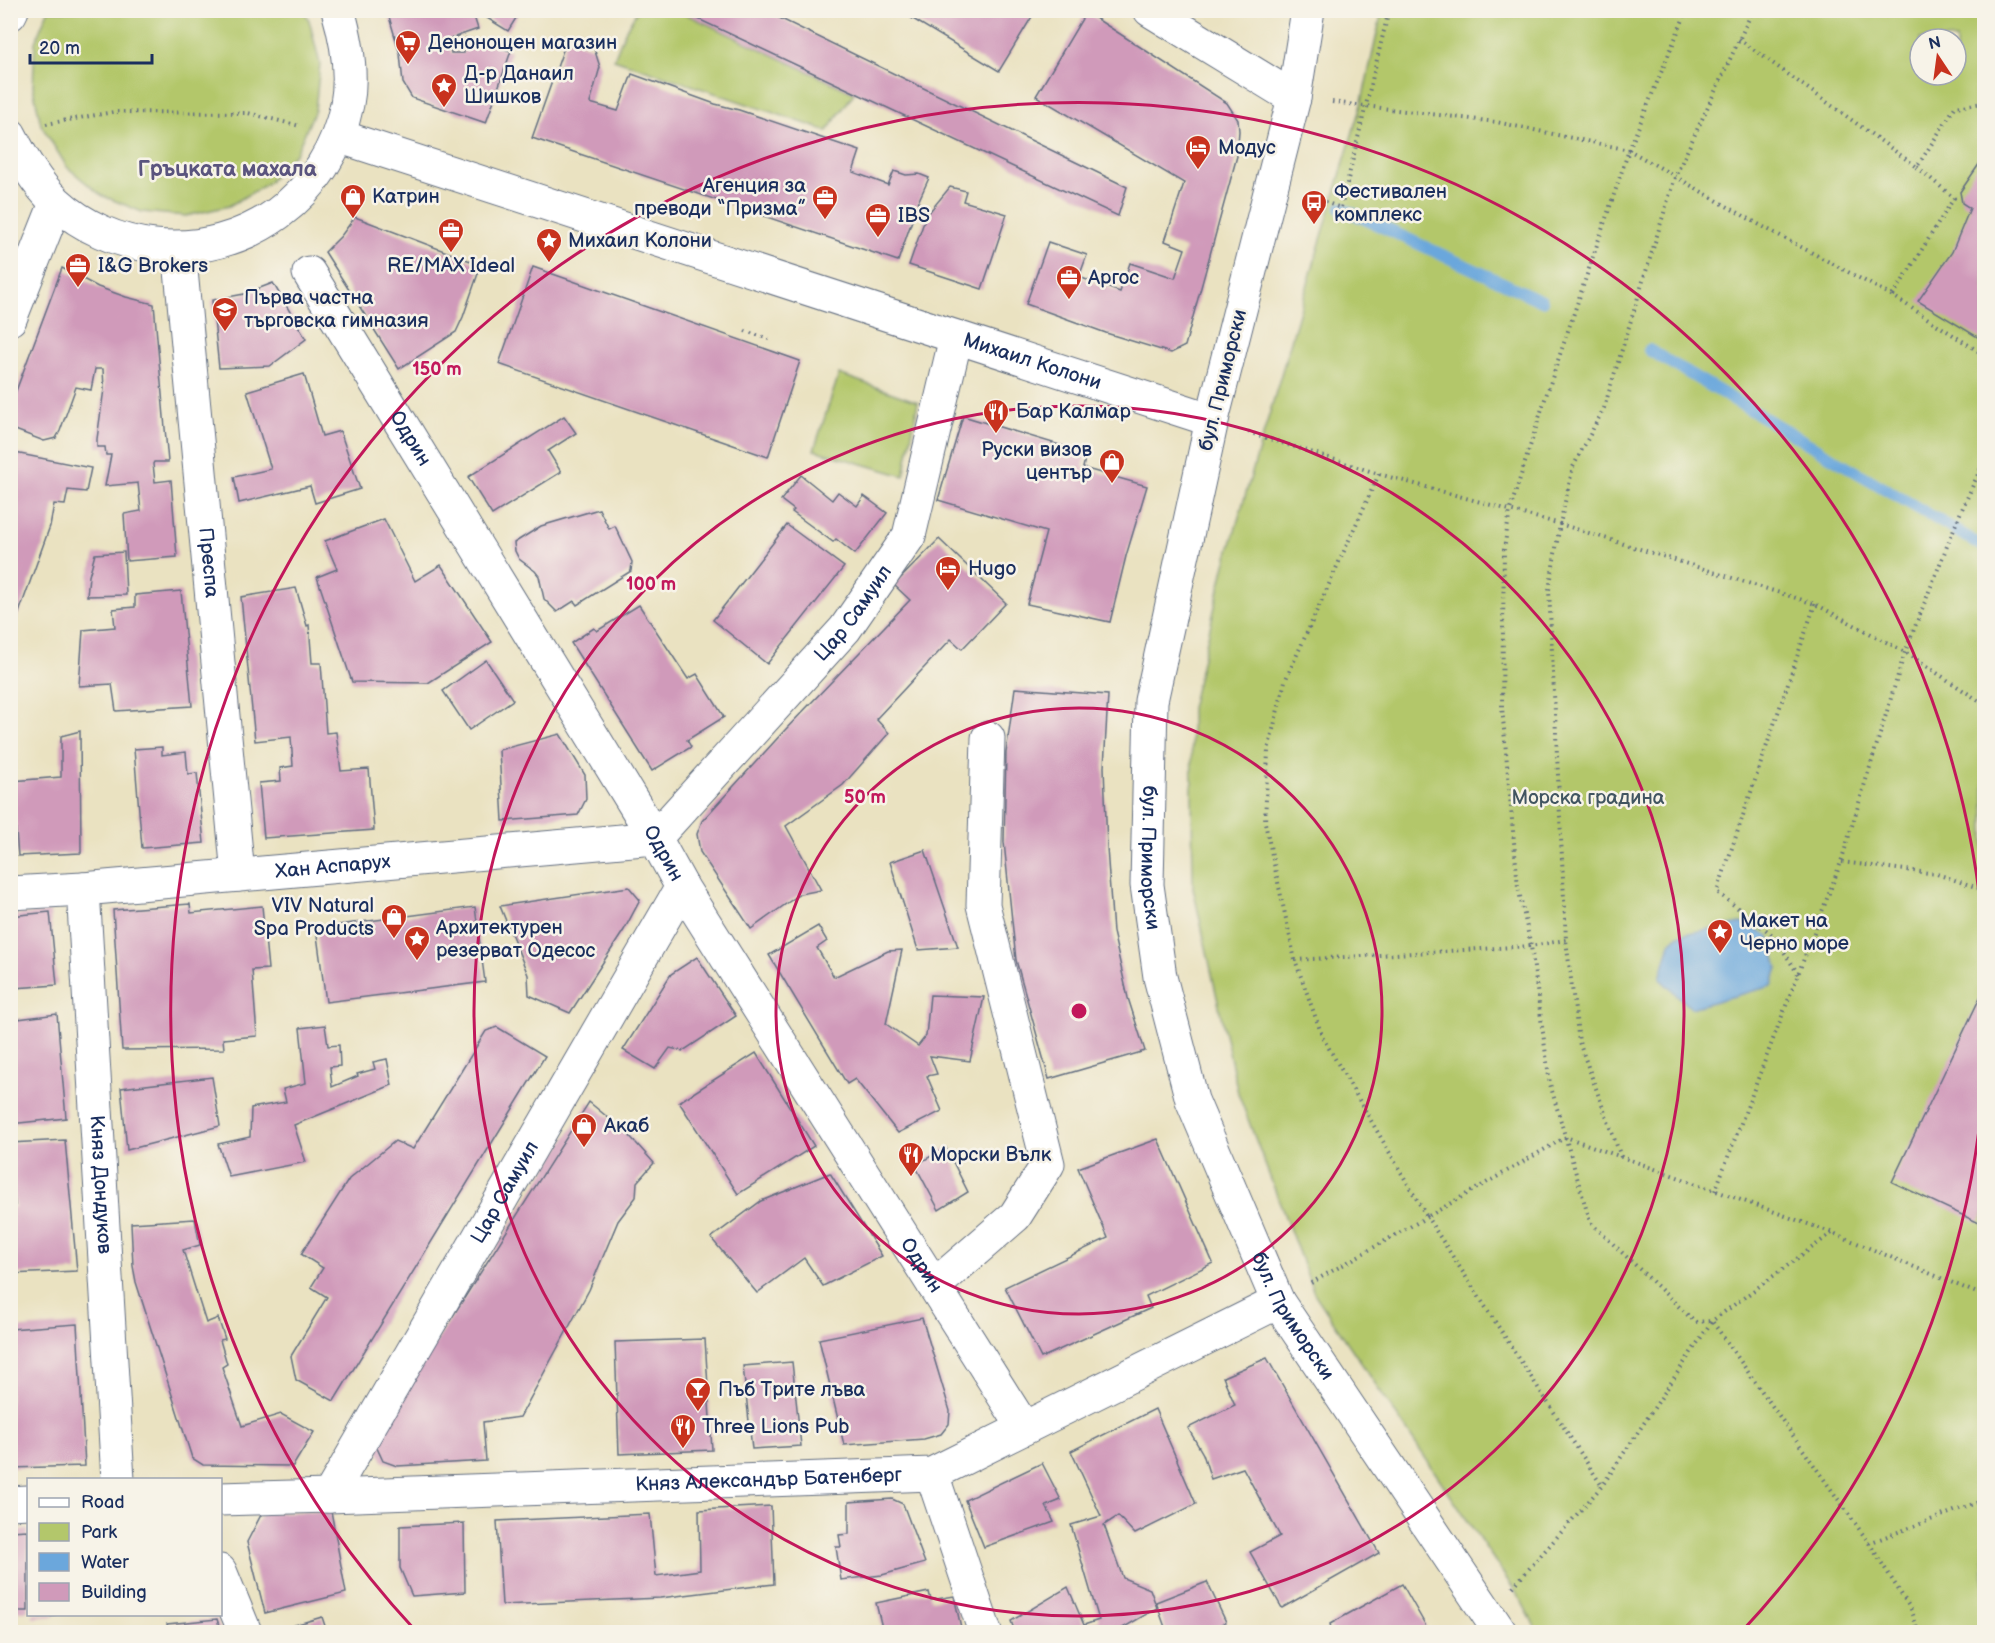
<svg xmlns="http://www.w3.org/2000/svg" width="1995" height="1643" viewBox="0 0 1995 1643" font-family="'Balsamiq Sans',sans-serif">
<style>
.green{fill:#b3c76b;stroke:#677b64;stroke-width:1.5;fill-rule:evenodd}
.water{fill:#6ba7dc;stroke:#436b9d;stroke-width:1.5}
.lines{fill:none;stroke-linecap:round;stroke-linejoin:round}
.stream{stroke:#6ba7dc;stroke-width:12}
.building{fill:#d09aba}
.minor-casing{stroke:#636e81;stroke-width:35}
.major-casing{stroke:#636e81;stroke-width:35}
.path{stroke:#636e81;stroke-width:4;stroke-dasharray:1.5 4.5;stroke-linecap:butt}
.minor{stroke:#fff;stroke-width:33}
.major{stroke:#fff;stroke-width:33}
.ring{fill:none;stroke:#c2185b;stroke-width:3}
.labels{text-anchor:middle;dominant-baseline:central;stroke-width:5;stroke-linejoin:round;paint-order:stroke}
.poi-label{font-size:20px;fill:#1b2f5e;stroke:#f7f3e8;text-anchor:start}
.street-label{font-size:20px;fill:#1b2f5e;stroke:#f7f3e8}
.park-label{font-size:20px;fill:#415561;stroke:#f7f3e8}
.quarter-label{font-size:22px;font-weight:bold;fill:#5a547e;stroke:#f7f3e8}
.centre{fill:#c2185b;stroke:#f7f3e8;stroke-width:3}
.ring-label{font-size:18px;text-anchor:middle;font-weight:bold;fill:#c2185b;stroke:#f7f3e8;stroke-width:5;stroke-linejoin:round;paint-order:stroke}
</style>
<rect width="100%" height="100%" fill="#f7f3e8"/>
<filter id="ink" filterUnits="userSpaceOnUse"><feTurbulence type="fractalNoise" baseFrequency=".0167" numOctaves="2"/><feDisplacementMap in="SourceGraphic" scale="12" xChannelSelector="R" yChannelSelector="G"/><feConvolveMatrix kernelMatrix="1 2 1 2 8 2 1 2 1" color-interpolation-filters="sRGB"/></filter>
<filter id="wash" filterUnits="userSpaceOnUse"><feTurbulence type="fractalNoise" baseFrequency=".008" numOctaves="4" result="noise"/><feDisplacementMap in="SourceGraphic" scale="24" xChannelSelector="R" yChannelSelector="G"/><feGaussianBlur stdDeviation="1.35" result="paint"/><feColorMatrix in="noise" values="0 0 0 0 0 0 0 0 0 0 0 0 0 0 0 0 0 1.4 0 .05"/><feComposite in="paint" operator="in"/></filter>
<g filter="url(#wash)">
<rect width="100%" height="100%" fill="#eae2c1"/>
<g class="green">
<path d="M48 11H304L309 20 320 64 315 110 297 151 267 184 229 206 186 216 142 212 101 195 67 167 41 125 33 87 35 42Z"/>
<path d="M637 11H679L854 93 827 131 614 59 625 31Z"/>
<path d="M1382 11H1984V1632H1538L1519 1597 1314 1293 1238 1093 1193 888 1191 708 1225 564 1362 101ZM1920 39H1956V75H1920Z"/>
<path d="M839 374 918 402 904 476 814 450Z"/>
</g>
<path class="water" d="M1741 923 1769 936 1778 968 1772 986 1691 1008 1660 979 1670 943 1679 935Z"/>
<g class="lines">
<g class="stream">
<path d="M1341 208 1542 301"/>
<path d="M1649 350 1984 547"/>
</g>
</g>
<g id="blocks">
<g class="building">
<path d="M387 10H472L478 29 449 39 451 53H464L466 38 511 51 486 123 412 98 403 83 400 54Z"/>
<path d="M492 10H521L508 31 487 18Z"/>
<path d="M679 10H763L1127 187 1118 216Z"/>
<path d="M898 10H1036L999 71Z"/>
<path d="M1086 12 1227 103 1238 120 1239 131 1237 156 1185 346 1171 353 1106 333 1026 304 1048 242 1087 255 1079 277 1120 292 1130 263 1175 278 1185 249 1165 241 1184 183 1036 96Z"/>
<path d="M567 39 594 48 600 67 590 103 618 111 632 74 715 104 739 110 860 151 853 172 888 185 894 171 906 175 919 174 929 178 919 200 898 261 532 138Z"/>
<path d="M1984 157V341L1918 301 1952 252 1970 208 1962 203 1960 192Z"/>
<path d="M950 187 966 191 963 201 1007 214 982 289 909 265 926 216Z"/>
<path d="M355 217 481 265 463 317 456 332 399 369 325 252 341 236Z"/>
<path d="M533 267 800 361 768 457 499 364Z"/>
<path d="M62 268 98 287 126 297 154 304 168 462H154L153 464 155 482 171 480 177 557 127 561 124 514 141 511 138 483 105 486 111 455H106L105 447H97V439L104 389 103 369H95L91 390 76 387 60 431 56 438 44 441 10 428V407Z"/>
<path d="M273 283 306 339 270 366 219 368 212 300 244 294Z"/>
<path d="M304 374 322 436 340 431 360 489 315 503 310 486 239 503 234 477 271 469 247 391Z"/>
<path d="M564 416 576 433 548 451 561 472 492 515 468 477Z"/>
<path d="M963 416 1086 453 1083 468 1147 486 1126 556 1110 622 1027 604 1046 532 938 500Z"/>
<path d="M10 452 91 468 86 492 68 490 65 505 54 504 50 526 11 635Z"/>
<path d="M801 475 832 500 838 492 857 506 864 496 887 513 855 554 836 539 833 542 792 512 794 510 781 500Z"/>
<path d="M599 509 609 529 615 526 632 562 631 571 577 605 574 601 557 612 544 599 539 576 535 571 519 559 515 551 514 543 541 526Z"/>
<path d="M384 519 415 581 441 565 492 642 428 683 352 682 317 577 337 569 325 541Z"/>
<path d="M787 525 844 567 767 664 713 620Z"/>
<path d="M939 539 1006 603 962 649 951 639 876 719 889 733 843 785 786 826 821 890 800 894 751 929 700 852 697 834 702 821 785 730 910 600 894 585Z"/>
<path d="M124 552 126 595 87 596 89 576 95 554Z"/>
<path d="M296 588 307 626 309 625 312 663H321L326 733 336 732 341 771 369 769 374 830 264 838 259 783 281 781 280 768 293 766 291 737 255 741 241 597Z"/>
<path d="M181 591 192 706 116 711 112 684 79 686 83 630 115 627 113 609 135 607V595Z"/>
<path d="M639 605 688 679 697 674 724 717 687 740 691 747 652 771 571 643 594 628 597 631Z"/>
<path d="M486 660 513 700 469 730 443 691Z"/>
<path d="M1015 688 1108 695 1104 767 1107 848 1113 932 1128 998 1145 1051 1049 1079 1016 960 1004 842 1006 753Z"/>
<path d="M80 731 81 853 18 856 12 781 61 777V736Z"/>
<path d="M560 734 585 775 586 799 578 815 503 821 499 750Z"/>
<path d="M162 747V755L186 752 188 774 197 773 204 843 142 848 134 749Z"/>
<path d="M925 850 958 947 918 950 890 862Z"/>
<path d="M629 887 640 900 624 930 570 1013 529 995 528 975 500 906Z"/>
<path d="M190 904 191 913 262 906 268 969 252 970 257 1036 223 1039 224 1049 122 1050 113 910Z"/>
<path d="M475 907 485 982 326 1002 316 928Z"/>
<path d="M50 912 57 985 14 988V996L10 997V916Z"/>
<path d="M818 926 827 941 817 948 834 977 888 951 902 950 886 1024 918 1046 926 1036 930 995 984 997 970 1061 930 1056 937 1074 927 1076 942 1111 898 1133 855 1079 847 1084 769 955Z"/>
<path d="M697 957 736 1016 683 1051 670 1048 655 1069 623 1050 671 974Z"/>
<path d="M1984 989V1212L1979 1223 1892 1182Z"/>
<path d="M57 1014 66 1118 10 1124V1020Z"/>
<path d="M325 1025 328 1046 339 1045 340 1066 330 1067 332 1087 358 1076 357 1074 375 1069 373 1062 387 1059 392 1085 294 1125 306 1162 229 1177 218 1144 250 1137 251 1108 286 1102 283 1089 306 1083 300 1028Z"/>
<path d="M497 1027 545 1056 334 1401 296 1380 291 1356 327 1297 311 1287 323 1268 301 1254 349 1179 395 1141 413 1149 486 1031Z"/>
<path d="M756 1053 814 1146 738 1194 679 1102Z"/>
<path d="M212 1077 220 1126 127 1150 121 1088Z"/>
<path d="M589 1102 628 1134 654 1163 637 1182 636 1197 618 1221 589 1290 520 1417 483 1422 486 1461 397 1466 383 1461 377 1448 378 1438 416 1374Z"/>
<path d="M1158 1139 1213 1263 1146 1296 1151 1308 1041 1358 1005 1287 1108 1238 1078 1168Z"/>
<path d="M65 1140 77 1271 10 1274V1208L15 1207 14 1193H10V1143Z"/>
<path d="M946 1148 968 1192 939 1210 915 1165Z"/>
<path d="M830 1173 882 1256 823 1286 804 1258 757 1293 711 1238 761 1201Z"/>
<path d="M195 1219 200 1245 183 1250 206 1323 218 1318 225 1339 220 1340 227 1364 222 1367 242 1426 281 1414 314 1432 293 1466 203 1465 192 1458 136 1282 133 1266 131 1223Z"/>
<path d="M922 1318 950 1411 949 1424 941 1434 924 1439 844 1445 819 1339Z"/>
<path d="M77 1324 85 1466 10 1468V1329Z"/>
<path d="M705 1339 712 1450 619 1454 615 1342Z"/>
<path d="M1267 1358 1379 1553 1282 1608 1250 1552 1280 1536 1243 1468 1211 1479 1203 1454 1188 1428 1235 1405 1223 1377Z"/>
<path d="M792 1362 801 1446 752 1449 743 1366Z"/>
<path d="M1155 1409 1196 1504 1135 1534 1118 1516 1104 1525 1123 1578 1150 1589 1157 1608 1116 1632H1015L1011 1621 1068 1587 1084 1625 1099 1620 1071 1525 1101 1516 1071 1451Z"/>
<path d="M1042 1463 1061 1500 1046 1506 1054 1522 984 1547 965 1500Z"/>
<path d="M892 1499 903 1504 925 1563 882 1575 841 1580 836 1547H841L839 1535 849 1534V1502Z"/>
<path d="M771 1506 774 1584 660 1598 502 1605 497 1521 650 1514 656 1576 700 1570 699 1510Z"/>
<path d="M331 1511 346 1593 265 1613 247 1542 262 1513Z"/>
<path d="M464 1523 465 1592 412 1596 400 1568V1526Z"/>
<path d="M28 1530V1611H10V1531Z"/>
<path d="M1207 1582 1226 1622 1204 1632H1161L1166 1630 1156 1602Z"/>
<path d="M1402 1584 1426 1626 1420 1632H1332L1330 1624Z"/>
<path d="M929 1592 931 1600 954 1596 962 1632H883L876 1603Z"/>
<path d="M32 1614H55V1616L33 1618Z"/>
<path d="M322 1617 327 1632H271Z"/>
<path d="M217 1619 221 1632H168L167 1624Z"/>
</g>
</g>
</g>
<g filter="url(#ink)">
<use href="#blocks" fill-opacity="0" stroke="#636e81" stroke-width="1.5"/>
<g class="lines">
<defs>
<g id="minor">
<path d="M1150 10 1294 98"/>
<path d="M10 14 12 10"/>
<path d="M10 135C23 160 36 183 56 202 83 227 118 242 154 246 246 256 329 196 347 104 353 73 347 41 338 10"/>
<path id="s1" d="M338 136 1212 420"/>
<path id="s2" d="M179 249 238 875"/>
<path id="s3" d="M309 273 655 838 682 887 1024 1428"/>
<path d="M10 319 56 203"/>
<path id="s4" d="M655 838 845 629 909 536 956 337"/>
<path id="s5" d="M83 889 118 1480"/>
<path id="s6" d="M10 893 83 889 655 838"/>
<path d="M934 1286 1015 1216 1048 1164 983 905 988 738"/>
<path d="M932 1474 985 1632"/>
<path id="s7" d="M329 1496 682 887"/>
<path id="s8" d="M220 1499 329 1496 932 1474 1278 1302"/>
<path d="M10 1503 28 1502"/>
<path d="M220 1571 245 1632"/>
</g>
<g id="major">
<path id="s9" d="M1308 10 1294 98 1212 420 1151 701 1147 885 1160 977 1192 1100 1278 1302 1500 1632"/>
</g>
</defs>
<use href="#minor" class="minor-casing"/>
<use href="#major" class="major-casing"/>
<g class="path">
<path d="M1687 10 1629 150 1545 399 1510 510 1504 550 1502 707 1518 887 1531 946 1550 1084 1590 1222 1695 1322 1712 1321 1869 1543 1912 1611 1918 1632"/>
<path d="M1739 39 1917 167 1955 107 1984 103"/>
<path d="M1332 102 1496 122 1629 150 1758 224 1893 296"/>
<path d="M46 124 113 112 248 113 300 126"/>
<path d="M1917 167 1954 198 1893 296 1984 355"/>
<path d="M1308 196 1341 208 1389 10"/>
<path d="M745 331 769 339"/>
<path d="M1248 432 1379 474 1560 524 1573 467 1604 408 1675 177 1753 10"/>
<path d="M1379 474 1285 681 1268 750 1265 823 1295 960 1323 1038 1427 1217 1566 1137 1833 1233 1984 1296"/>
<path d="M1842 862 1937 874 1984 890"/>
<path d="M1295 960 1531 946 1566 940"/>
<path d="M1798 974 1774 936 1717 892 1815 604"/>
<path d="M1621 1157 1579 1042 1566 940 1549 590 1560 524 1815 604 1905 652 1984 704"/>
<path d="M1715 1191 1841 862 1905 652 1959 516 1984 461"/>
<path d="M1311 1283 1427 1217 1602 1486"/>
<path d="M1869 1543 1984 1500"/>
<path d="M1513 1587 1602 1486 1712 1321 1832 1233"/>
</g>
<use href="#minor" class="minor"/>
<use href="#major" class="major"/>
</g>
</g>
<g class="ring">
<circle cx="1079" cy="1011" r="303"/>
<circle cx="1079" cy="1011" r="605"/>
<path d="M1984 1082A908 908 0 0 1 1743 1630M415 1630A908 908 0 1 1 1984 940"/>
</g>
<defs>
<symbol id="supermarket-pin" viewBox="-11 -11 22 30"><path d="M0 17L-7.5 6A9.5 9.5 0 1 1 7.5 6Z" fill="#c8321e" stroke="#f7f3e8"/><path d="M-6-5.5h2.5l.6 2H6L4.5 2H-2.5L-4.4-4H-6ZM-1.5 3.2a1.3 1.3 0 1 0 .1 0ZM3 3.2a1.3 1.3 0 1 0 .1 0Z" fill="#fff"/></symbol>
<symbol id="sight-pin" viewBox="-11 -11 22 30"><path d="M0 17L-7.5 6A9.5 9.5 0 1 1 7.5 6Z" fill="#c8321e" stroke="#f7f3e8"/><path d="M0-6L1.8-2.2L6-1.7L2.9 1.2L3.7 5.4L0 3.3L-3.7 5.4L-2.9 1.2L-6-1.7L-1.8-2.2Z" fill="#fff"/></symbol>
<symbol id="hotel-pin" viewBox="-11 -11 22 30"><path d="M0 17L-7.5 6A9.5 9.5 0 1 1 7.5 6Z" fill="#c8321e" stroke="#f7f3e8"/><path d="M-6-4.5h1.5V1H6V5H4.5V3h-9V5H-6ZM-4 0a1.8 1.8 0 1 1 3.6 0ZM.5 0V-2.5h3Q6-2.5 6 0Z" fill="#fff"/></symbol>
<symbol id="shop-pin" viewBox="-11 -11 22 30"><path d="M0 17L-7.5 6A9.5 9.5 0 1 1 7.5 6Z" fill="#c8321e" stroke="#f7f3e8"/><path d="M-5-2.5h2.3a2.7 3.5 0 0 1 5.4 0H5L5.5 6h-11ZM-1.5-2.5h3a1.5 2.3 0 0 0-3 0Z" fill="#fff"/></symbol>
<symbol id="office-pin" viewBox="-11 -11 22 30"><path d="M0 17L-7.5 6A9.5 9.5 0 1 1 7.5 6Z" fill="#c8321e" stroke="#f7f3e8"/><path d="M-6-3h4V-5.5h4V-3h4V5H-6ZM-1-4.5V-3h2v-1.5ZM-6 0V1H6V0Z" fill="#fff"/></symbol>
<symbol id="bus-pin" viewBox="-11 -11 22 30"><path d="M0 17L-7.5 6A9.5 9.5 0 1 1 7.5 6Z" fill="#c8321e" stroke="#f7f3e8"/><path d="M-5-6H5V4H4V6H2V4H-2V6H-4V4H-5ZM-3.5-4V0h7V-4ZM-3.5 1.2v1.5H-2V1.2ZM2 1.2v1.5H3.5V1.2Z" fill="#fff"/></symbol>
<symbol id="school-pin" viewBox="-11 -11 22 30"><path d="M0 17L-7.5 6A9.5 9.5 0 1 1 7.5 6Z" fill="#c8321e" stroke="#f7f3e8"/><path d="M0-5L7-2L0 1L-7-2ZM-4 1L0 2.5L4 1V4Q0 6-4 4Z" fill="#fff"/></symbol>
<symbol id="restaurant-pin" viewBox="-11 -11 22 30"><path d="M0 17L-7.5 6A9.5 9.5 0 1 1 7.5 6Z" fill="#c8321e" stroke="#f7f3e8"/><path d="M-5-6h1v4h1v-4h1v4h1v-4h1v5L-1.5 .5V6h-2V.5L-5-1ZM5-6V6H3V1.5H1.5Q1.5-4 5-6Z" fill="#fff"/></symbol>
<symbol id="bar-pin" viewBox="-11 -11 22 30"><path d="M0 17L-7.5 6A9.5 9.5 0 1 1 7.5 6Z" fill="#c8321e" stroke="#f7f3e8"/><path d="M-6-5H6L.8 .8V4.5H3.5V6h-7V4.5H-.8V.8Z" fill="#fff"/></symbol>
</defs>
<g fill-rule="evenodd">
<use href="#supermarket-pin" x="393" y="28" width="30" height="40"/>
<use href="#sight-pin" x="429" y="71" width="30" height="40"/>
<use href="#hotel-pin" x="1183" y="133" width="30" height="40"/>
<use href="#shop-pin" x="338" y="182" width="30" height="40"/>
<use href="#office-pin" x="810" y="183" width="30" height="40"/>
<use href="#bus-pin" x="1299" y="188" width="30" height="40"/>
<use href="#office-pin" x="863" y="201" width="30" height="40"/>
<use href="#office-pin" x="436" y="216" width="30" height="40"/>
<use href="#sight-pin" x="534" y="226" width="30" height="40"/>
<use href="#office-pin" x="63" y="251" width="30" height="40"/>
<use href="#office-pin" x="1054" y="263" width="30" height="40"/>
<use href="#school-pin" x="210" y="295" width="30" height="40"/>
<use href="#restaurant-pin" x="981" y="397" width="30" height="40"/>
<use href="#shop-pin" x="1097" y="447" width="30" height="40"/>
<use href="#hotel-pin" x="933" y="554" width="30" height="40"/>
<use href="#shop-pin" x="379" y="902" width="30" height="40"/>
<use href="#sight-pin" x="1705" y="917" width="30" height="40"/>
<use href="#sight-pin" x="402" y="924" width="30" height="40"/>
<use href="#shop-pin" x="569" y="1111" width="30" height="40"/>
<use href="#restaurant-pin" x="896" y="1140" width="30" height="40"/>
<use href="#bar-pin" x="683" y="1375" width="30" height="40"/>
<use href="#restaurant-pin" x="668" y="1412" width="30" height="40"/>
</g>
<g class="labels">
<g class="poi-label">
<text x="428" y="43">Денонощен магазин</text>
<text x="464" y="74">Д-р Данаил<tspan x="464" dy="23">Шишков</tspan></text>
<text x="1218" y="148">Модус</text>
<text x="806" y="186" text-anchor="end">Агенция за<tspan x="806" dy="23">преводи “Призма”</tspan></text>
<text x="1334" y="192">Фестивален<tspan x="1334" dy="23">комплекс</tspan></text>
<text x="372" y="197">Катрин</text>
<text x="898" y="216">IBS</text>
<text x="568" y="241">Михаил Колони</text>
<text x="98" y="266">I&amp;G Brokers</text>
<text x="451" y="266" text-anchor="middle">RE/MAX Ideal</text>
<text x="1088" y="278">Аргос</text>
<text x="244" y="298">Първа частна<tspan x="244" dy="23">търговска гимназия</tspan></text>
<text x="1016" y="412">Бар Калмар</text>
<text x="1092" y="450" text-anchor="end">Руски визов<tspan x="1092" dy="23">център</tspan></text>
<text x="968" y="569">Hugo</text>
<text x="374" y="906" text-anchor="end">VIV Natural<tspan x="374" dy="23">Spa Products</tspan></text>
<text x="1740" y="921">Макет на<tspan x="1740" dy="23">Черно море</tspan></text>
<text x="436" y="928">Архитектурен<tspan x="436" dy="23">резерват Одесос</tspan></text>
<text x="604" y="1126">Акаб</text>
<text x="930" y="1155">Морски Вълк</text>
<text x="718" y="1390">Пъб Трите лъва</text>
<text x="702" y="1427">Three Lions Pub</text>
</g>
<g class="street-label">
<text stroke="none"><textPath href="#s1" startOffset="730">Михаил Колони</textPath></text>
<text transform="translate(1223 380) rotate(-76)">бул. Приморски</text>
<text stroke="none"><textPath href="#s3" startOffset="194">Одрин</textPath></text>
<text stroke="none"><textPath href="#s2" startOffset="315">Преспа</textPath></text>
<text stroke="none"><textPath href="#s4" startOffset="300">Цар Самуил</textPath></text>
<text stroke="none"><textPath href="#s3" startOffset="680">Одрин</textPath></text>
<text stroke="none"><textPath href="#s9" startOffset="866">бул. Приморски</textPath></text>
<text stroke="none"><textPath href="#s6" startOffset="324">Хан Аспарух</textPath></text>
<text stroke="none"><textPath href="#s5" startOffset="296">Княз Дондуков</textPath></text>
<text stroke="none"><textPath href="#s7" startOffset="351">Цар Самуил</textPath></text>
<text stroke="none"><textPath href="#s3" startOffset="1166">Одрин</textPath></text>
<text stroke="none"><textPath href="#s9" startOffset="1352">бул. Приморски</textPath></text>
<text stroke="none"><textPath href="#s8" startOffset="549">Княз Александър Батенберг</textPath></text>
</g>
<g class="park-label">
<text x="1588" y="798">Морска градина</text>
</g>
<g class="quarter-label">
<text x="227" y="169">Гръцката махала</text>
</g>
</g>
<circle cx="1079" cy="1011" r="9" class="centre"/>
<g class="ring-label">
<text x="437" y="375">150 m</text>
<text x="651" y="590">100 m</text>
<text x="865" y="803">50 m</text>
</g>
<rect width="1995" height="1643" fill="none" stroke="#f7f3e8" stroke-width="36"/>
<rect x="27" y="1478" width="195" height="138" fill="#f7f3e8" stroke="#9fa5b1" stroke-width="1.5"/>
<rect x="39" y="1498" width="30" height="9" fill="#ffffff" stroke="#9fa5b1" stroke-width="1.5"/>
<text x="81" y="1508" font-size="18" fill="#1b2f5e">Road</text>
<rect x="39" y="1523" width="30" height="18" fill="#b3c76b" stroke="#9fa5b1" stroke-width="1.5"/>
<text x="81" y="1538" font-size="18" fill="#1b2f5e">Park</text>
<rect x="39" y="1553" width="30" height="18" fill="#6ba7dc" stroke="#9fa5b1" stroke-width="1.5"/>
<text x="81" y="1568" font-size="18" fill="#1b2f5e">Water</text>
<rect x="39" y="1583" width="30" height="18" fill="#d09aba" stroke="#9fa5b1" stroke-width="1.5"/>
<text x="81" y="1598" font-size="18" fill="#1b2f5e">Building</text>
<g transform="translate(1938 57) rotate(347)"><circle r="28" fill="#f7f3e8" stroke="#9fa5b1" stroke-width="1.5"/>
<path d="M0-4.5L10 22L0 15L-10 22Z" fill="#c8321e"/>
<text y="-9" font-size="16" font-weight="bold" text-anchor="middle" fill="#1b2f5e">N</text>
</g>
<path d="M30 54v9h122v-9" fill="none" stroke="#1b2f5e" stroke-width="3"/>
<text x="39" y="54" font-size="18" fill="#1b2f5e" stroke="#f7f3e8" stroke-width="4.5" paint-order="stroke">20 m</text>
</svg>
